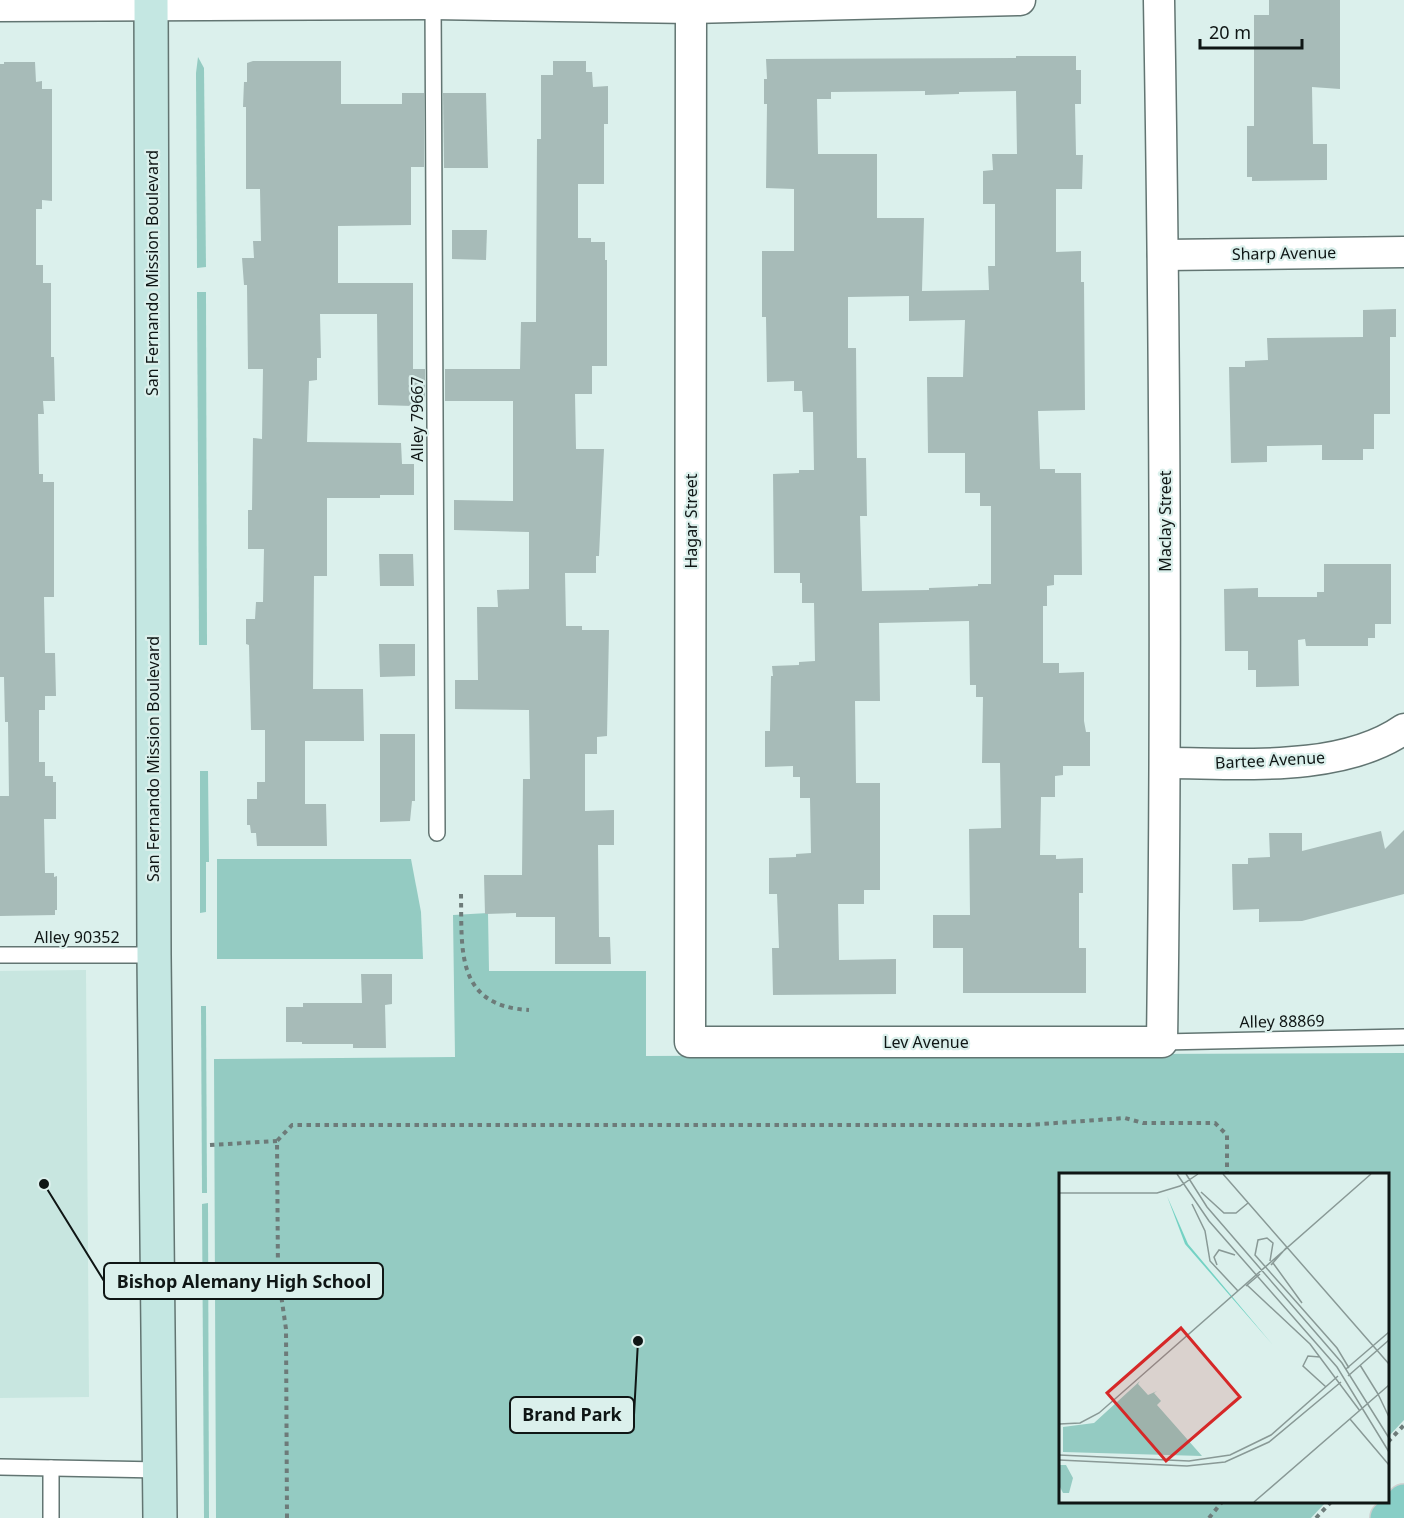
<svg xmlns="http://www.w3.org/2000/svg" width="1404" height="1518" viewBox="0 0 1404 1518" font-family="'Noto Sans',sans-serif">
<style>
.built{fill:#c8e6e0}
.green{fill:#94cbc2}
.building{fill:#a7bbb8;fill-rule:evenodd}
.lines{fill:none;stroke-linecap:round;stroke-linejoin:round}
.lane-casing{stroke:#627572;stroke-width:18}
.street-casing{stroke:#627572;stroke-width:33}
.secondary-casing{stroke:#627572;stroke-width:36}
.primary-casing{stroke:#cfd0d0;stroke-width:36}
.path{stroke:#6d7b79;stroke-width:4;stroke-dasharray:4.5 4.5;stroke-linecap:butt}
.lane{stroke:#fff;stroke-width:15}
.street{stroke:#fff;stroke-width:30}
.secondary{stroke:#c4e7e2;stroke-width:33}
.primary{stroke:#88cec6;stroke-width:33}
.labels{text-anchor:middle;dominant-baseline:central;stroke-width:4.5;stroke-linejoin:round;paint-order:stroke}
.street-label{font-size:16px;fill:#0f1615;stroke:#dbf0ec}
.inset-road{fill:none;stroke:#899996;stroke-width:1.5}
.view{fill:#d62828;fill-opacity:0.15;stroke:#d62828;stroke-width:3}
.inset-edge{fill:none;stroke:#0f1615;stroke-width:3}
.leader{fill:none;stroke:#0f1615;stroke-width:2}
.callout-dot{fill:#0f1615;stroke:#dbf0ec;stroke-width:2}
.callout{fill:#dbf0ec;stroke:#0f1615;stroke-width:2}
.callout-label{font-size:18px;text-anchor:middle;font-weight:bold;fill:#0f1615}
</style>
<rect width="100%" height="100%" fill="#dbf0ec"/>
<path class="built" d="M86 970 89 1397 0 1398V971Z"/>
<g class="green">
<path d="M198 57 204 68 206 267 197 268 196 73Z"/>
<path d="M197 292H206L207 645H199Z"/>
<path d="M200 771H208L209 862H206V912L200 913Z"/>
<path d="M217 859H411L421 912 423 959H217Z"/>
<path d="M488 913 489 971H646V1056L1404 1053V1420L1388 1437V1174H1060V1502H1326L1311 1518H216L214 1059 455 1057 453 915Z"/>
<path d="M201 1006H206L207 1193H202Z"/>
<path d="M208 1203 209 1518H204L202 1204Z"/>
</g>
<g class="building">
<path d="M1269 0H1340V89L1312 87 1313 144H1327V180L1252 181V177H1247V126H1254V15H1269Z"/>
<path d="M1016 56H1076V70H1081V104H1075L1076 155H1083L1082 189H1056V252L1081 251V282H1084L1085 410 1038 411 1040 469H1055V473H1081L1082 575H1054V585L1047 586V606H1043V663H1059V673L1084 672V721L1086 732H1090V766H1063V775L1055 776V797H1041L1040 855H1056V859L1083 858V893H1079V948H1086V993H963V948H933V915H970L969 829 1001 828 1000 763H982L983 697H976V685H970L969 621 879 623 880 701H855L856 783H880V890H864V904H838L839 960 896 959V994L773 995 772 948H779L777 894H769V858L796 857V854L811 853 810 798H800V777H793V766L765 767V731H770L771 676H773L772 666 799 665V662L815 661 814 603H802V583H800V573H774L773 474 799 473V470H814L813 412H803L802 391H794V381L767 382 766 317H762V251H794V189L766 188 767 104H764V79H767L766 59 1016 58ZM925 91V95L959 94V92L1016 91 1017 154H992L993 170 983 171V204H995V266H988L989 290 922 291 924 218H877V154H818L817 99H831V92ZM909 296V321L965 320 963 377H927L928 453H965V493H980V506H991V584H978V586L929 588V590L862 591 860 516H867L866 458H857L856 348H848V297Z"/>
<path d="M253 61H341V104H402V93H424V167H411V225L338 226V283H413V369H425V401H413V406L378 405 377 314H320L321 358H317V380L309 381 307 442 401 443 402 464H414V495H380V498H327V576H314L313 689H363L364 741H305V804H326L327 846H257L256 833H251L250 825H247V799H257V782H265V730H251L249 645 246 644V619H255L256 602H263L264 549H248V510H252L253 438 262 439 263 369H248L247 285H244L242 258H254L253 241H261L260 189H246V107H243L244 82H247V63Z"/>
<path d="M553 61H586V72H592L593 87 608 86V124H604V184H578V238H591V242H605V260H607V366H592V394H575L576 449H604L599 556H596V573H565L566 626H582V630H609L607 736 597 737V754H585V811L614 810V845H598L599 937H610L611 964H555V917H516V913L485 914 484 875H522L523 779H530L529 710 455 709V680H478L477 607H498L497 590 529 589V532L454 530V500L513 501V401H445V369H520L521 322H536L537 139H541V75H553Z"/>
<path d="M4 62H35L36 82 42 81V89H52V201L42 200V209H36V265H43V283H51V357H54L55 401H43L44 414H38L39 474H43V482H54V597H44L45 653H55L56 696H45V710H39V762H45V776H53V782H56V819H44L45 873H54V877L57 876V910H55V915L0 916V796H9L8 722H5L4 677H0V64H4Z"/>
<path d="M443 93H486L488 168H444Z"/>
<path d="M452 230H487L486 260 452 259Z"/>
<path d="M1396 309V337H1390V414H1374V449H1363V460H1322V445L1267 446V462L1231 463 1229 367H1245V361L1268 360 1267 338 1363 337V310Z"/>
<path d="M379 554H413L414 586H380Z"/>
<path d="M1324 564H1391V624H1375V638H1368V646H1306L1305 639 1298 640 1299 686 1256 687V670H1248V651H1225L1224 589 1258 588V597H1317V592H1324Z"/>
<path d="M379 644H415V676L380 677Z"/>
<path d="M380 734H415V801H412L410 821 380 822Z"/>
<path d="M1404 830V894L1302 921 1259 922V909L1233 910 1232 864H1248V858L1270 857 1269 833H1302V851L1381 831 1385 849Z"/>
<path d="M361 974H392V1004L385 1005 386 1048H353V1044H302V1042H286V1007H303V1003H362Z"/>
</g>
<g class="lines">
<defs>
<g id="lane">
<path d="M433 0 437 833"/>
<path d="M0 955H154"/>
<path d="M1162 1042 1404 1037"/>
<path d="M0 1467 160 1470"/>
<path d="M51 1518V1468"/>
</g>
<g id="street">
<path d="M691 0 690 1042H1162C1167 694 1165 347 1159 0"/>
<path d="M0 6 433 4 691 8 1020 0"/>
<path d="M1163 255 1404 252"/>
<path d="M1166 763C1239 763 1341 773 1404 729"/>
</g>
<path id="secondary" d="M151 0 154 955 160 1518"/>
<path id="primary" d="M1387 1518 1404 1501"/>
</defs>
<use href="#lane" class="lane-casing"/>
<use href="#street" class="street-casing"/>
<use href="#secondary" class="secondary-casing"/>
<use href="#primary" class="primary-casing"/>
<g class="path">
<path d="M461 894C462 950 455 1006 529 1010"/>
<path d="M210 1145 277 1141"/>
<path d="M1388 1442 1404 1425"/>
<path d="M287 1518 286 1329 278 1274 277 1141 292 1125H1028L1125 1118 1143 1123H1215L1227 1135V1174"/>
<path d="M1209 1518 1222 1502"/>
<path d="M1316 1518 1331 1502"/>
</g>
<use href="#lane" class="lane"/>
<use href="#street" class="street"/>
<use href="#secondary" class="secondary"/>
<use href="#primary" class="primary"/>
</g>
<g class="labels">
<g class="street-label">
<text transform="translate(1284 253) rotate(-1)">Sharp Avenue</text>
<text transform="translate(152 273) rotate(-90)">San Fernando Mission Boulevard</text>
<text transform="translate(417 419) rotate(-90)">Alley 79667</text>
<text transform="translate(691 521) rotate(-90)">Hagar Street</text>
<text transform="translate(1165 521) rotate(-90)">Maclay Street</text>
<text transform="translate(153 759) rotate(-90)">San Fernando Mission Boulevard</text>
<text transform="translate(1270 760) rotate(-3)">Bartee Avenue</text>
<text x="77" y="937">Alley 90352</text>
<text transform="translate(1282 1021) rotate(-1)">Alley 88869</text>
<text x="926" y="1042">Lev Avenue</text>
</g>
</g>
<g transform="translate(1059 1173)">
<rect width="330" height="330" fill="#dbf0ec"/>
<path d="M81 208 79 211 89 222 98 218 95 220 102 228 98 232 143 283 4 279V254L35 250ZM0 292H7L14 305 10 320H4L0 312Z" fill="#94cbc2"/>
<path d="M108 23 129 71 213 171 126 71Z" fill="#74d2c4"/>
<path class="inset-road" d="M118 1 150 48 278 194 330 279M127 1 148 34 283 190 330 265M164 1 330 191M142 19 165 40H177L189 30M0 20H98L121 13 139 1M133 31 146 58 151 88 179 118M211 88 214 70 208 65 199 67 196 82 278 175 290 195M214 90 243 130M158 92 155 84 160 77 176 82M212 92 228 74M188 112 251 171 301 238M187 113 201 101M261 184 249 183 244 193 267 214M301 192 319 221M287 196 330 159M289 203 330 167M319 221 330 244M291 246 330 292M0 251 21 250 40 240 312 1M0 282 130 288 171 282 212 262 279 203M0 287 128 293 166 289 210 269 282 209M195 329 330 212"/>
<path class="view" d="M122 155 181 224 107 288 48 220Z"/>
<rect width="330" height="330" class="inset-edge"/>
</g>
<path class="leader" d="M44 1184L104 1281M638 1341L634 1415"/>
<g class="callout-dot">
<circle cx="44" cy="1184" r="6"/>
<circle cx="638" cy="1341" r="6"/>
</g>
<g class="callout">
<rect x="104" y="1263" width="279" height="36" rx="6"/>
<rect x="510" y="1397" width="124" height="36" rx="6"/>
</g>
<g class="callout-label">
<text x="244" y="1288">Bishop Alemany High School</text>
<text x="572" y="1421">Brand Park</text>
</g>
<path d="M1200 39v9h102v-9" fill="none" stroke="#0f1615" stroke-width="3"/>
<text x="1209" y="39" font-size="18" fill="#0f1615" stroke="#dbf0ec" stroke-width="4.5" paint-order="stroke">20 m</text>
</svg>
